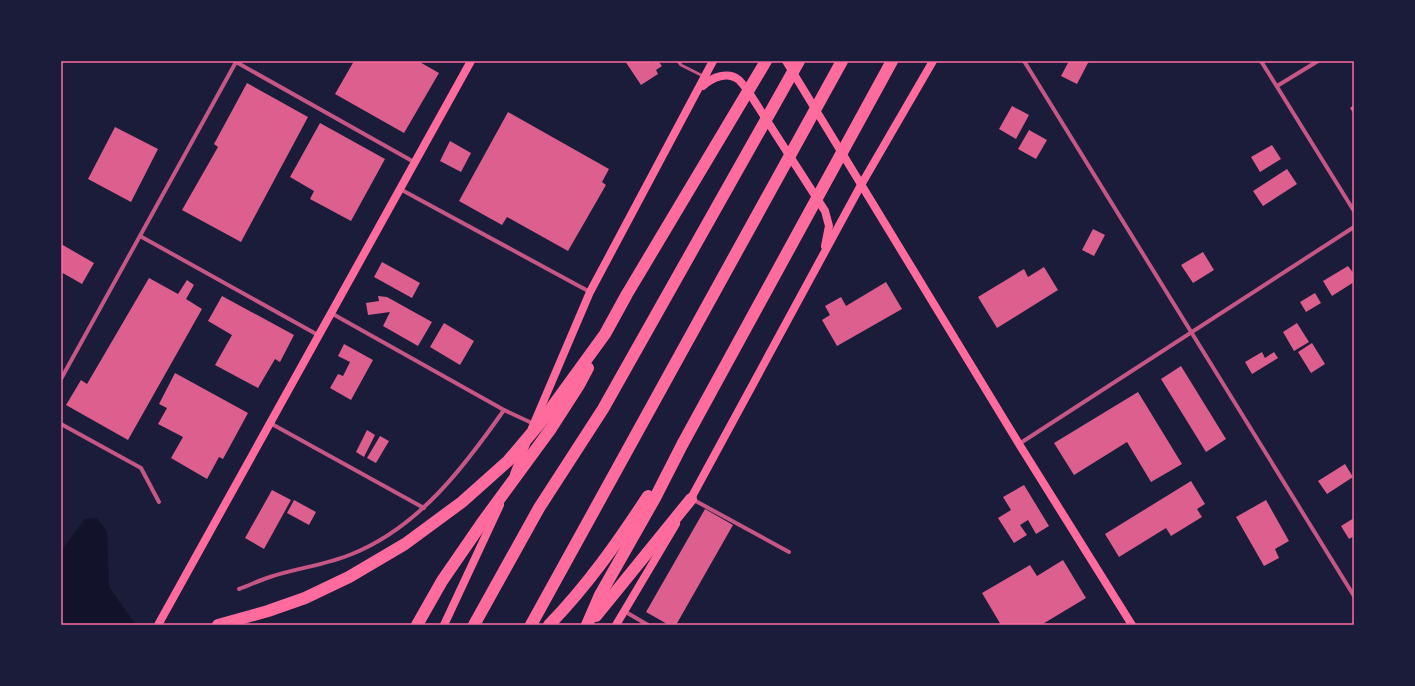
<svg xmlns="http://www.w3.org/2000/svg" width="1415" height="686" viewBox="0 0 1415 686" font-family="Spectral,serif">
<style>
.water{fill:#12122b}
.building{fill:#dd5f8e}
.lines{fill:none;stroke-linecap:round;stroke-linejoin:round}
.service{stroke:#c65784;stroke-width:3}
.minor{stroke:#c65784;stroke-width:4}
.secondary{stroke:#ff6b9d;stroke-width:8}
.motorway{stroke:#ff6b9d;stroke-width:12}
.neatline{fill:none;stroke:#ff6b9d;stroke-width:1.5}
</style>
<rect width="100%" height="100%" fill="#1b1b3a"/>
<path class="water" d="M97 518 107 531 109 587 136 625H61V551L85 519Z"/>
<g class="building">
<path d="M354 61H418L439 73 404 133 335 94Z"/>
<path d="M625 61H650L651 63 654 61H658L662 66 656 70 658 74 641 85Z"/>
<path d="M1069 61H1089L1077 84 1061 76Z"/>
<path d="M247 83 308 117 241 242 182 210 218 147 214 144Z"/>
<path d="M1354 105V114L1350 108Z"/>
<path d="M1012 106 1029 115 1016 139 999 129Z"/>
<path d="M508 112 609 169 602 182 606 185 568 251 507 217 502 225 459 201Z"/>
<path d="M320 123 385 159 351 221 310 199 314 191 290 177Z"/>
<path d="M115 127 158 149 131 202 88 179Z"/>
<path d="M1029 130 1047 140 1036 159 1018 149Z"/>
<path d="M450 141 471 153 461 172 440 161Z"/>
<path d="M1272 145 1281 159 1260 172 1251 157Z"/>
<path d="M1287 169 1297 184 1263 206 1253 191Z"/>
<path d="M1093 229 1105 235 1094 256 1082 250Z"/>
<path d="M61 244 94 263 82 284 61 272Z"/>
<path d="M1203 252 1214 270 1193 283 1181 265Z"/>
<path d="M382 262 420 283 412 298 374 277Z"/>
<path d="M1348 266 1354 274V282L1332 296 1323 281Z"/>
<path d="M1044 267 1058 290 997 328 978 297 1024 269 1028 277Z"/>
<path d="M149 278 178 294 187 280 194 285 186 299 202 309 128 440 66 405 81 380 87 384Z"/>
<path d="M886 282 902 309 837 346 822 320 830 315 825 306 841 297 846 306Z"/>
<path d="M1315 293 1321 303 1306 312 1300 302Z"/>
<path d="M222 296 294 335 280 362 275 359 258 388 215 365 232 335 208 321Z"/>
<path d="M378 296 387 297 432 322 418 346 383 326 390 312 368 315 366 303 379 301Z"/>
<path d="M444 323 474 341 460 365 430 347Z"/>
<path d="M1297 323 1309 342 1294 351 1283 332Z"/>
<path d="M1312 343 1325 364 1311 373 1298 352Z"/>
<path d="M344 344 373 360 351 400 330 388 338 374 343 376 350 362 338 356Z"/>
<path d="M1262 352 1265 358 1274 352 1278 358 1252 374 1245 362Z"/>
<path d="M1181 366 1226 439 1206 452 1161 379Z"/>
<path d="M175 373 248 413 223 459 219 457 207 479 171 458 183 437 158 424 167 408 159 404Z"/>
<path d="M1138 392 1182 464 1151 482 1127 442 1074 475 1054 443Z"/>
<path d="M367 430 375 435 364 457 356 452Z"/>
<path d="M380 436 389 441 376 463 367 458Z"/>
<path d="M1345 464 1353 477 1327 494 1318 481Z"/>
<path d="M1191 481 1205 504 1197 509 1202 517 1171 536 1166 528 1119 557 1105 534Z"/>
<path d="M1024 485 1049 526 1036 534 1028 520 1020 525 1027 535 1014 543 998 518 1011 510 1003 497Z"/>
<path d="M272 490 291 500 264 549 245 538Z"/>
<path d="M294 500 316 512 309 525 287 513Z"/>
<path d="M1266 500 1289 541 1275 549 1279 558 1264 566 1236 517Z"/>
<path d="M705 509 733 525 676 625H669L646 612Z"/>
<path d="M1354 518V536L1349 539 1341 526Z"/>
<path d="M1063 560 1086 598 1041 625H1001L982 593 1030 565 1037 576Z"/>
</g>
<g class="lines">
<path class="service" d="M678 61 681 65 703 76"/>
<g class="minor">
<path d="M1024 61 1354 596"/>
<path d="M1261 61 1354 211"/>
<path d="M1277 86 1318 61"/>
<path d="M400 189 590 292"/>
<path d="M140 236 318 335"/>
<path d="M331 313 504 410 534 424"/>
<path d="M61 379 236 62 414 162"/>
<path d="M270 423 424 508"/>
<path d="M61 424 141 468 159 502"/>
<path d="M1019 444 1354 227"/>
<path d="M692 499 789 552"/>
<path d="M239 589C250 585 260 580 270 577 297 568 326 565 352 554 419 527 464 467 504 410"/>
<path d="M624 611 648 625"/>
</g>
<g class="secondary">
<path d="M786 61 1019 444 1132 625"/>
<path d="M703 86C712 77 728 71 739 80 742 83 745 87 748 91L825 211 829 226 825 246"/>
<path d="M532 428 590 292 713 61"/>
<path d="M514 474 526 444"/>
<path d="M689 502 861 185 933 61"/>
<path d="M158 625 471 61"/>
<path d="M444 625 500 505"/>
<path d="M616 625 676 524"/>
</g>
<g class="motorway">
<path d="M596 616 691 499"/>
<path d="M218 625 268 611 305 598 349 577 405 544 462 502 508 461 541 422 605 334 627 294 766 61"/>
<path d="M417 625 442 581 484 520 550 430 579 385 588 368"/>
<path d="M474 625 539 508 603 409 799 61"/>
<path d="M531 625 842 61"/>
<path d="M549 625C587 586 618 542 648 496"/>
<path d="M587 625 600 595 655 498 682 445 892 61"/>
</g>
</g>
<rect width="1415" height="686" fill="none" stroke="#1b1b3a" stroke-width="124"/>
<rect x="62" y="62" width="1291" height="562" class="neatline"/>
</svg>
